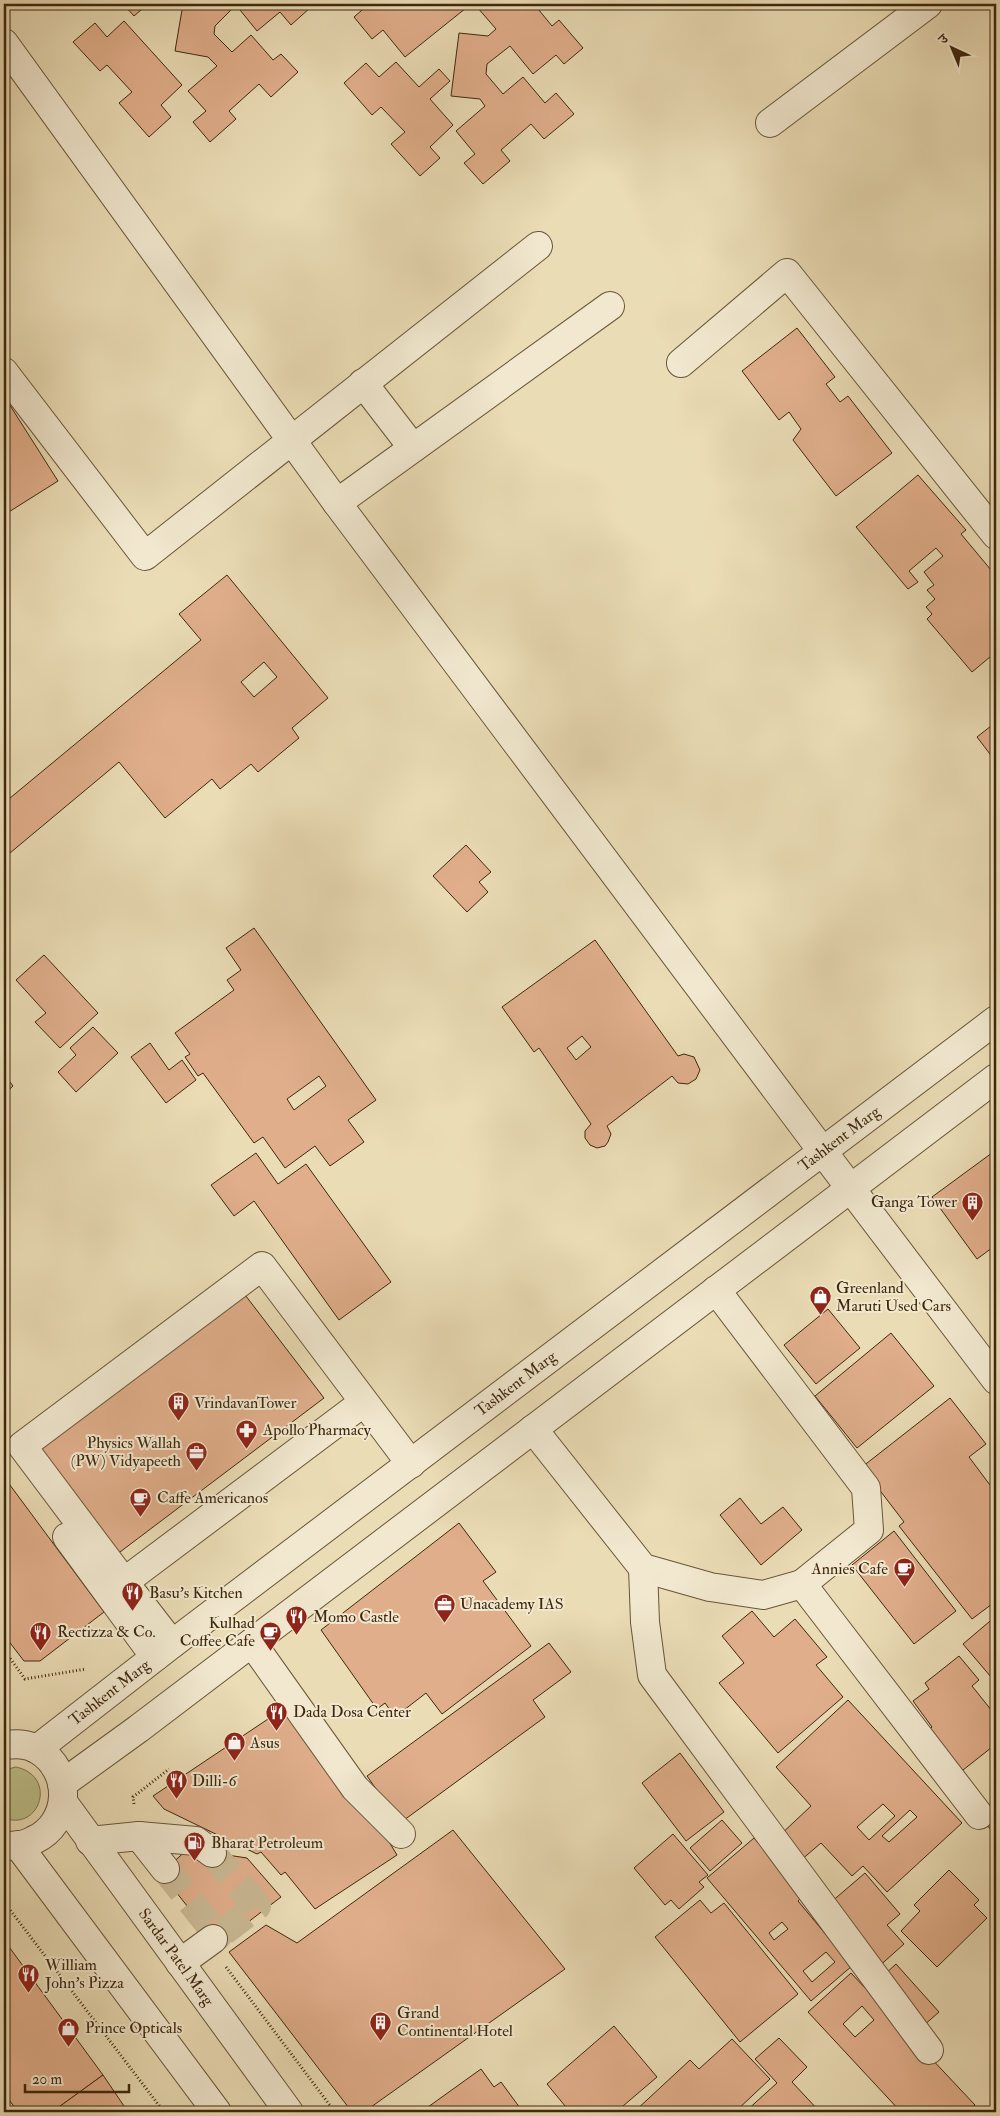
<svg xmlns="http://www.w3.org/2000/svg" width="1000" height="2116" viewBox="0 0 1000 2116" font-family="'IM FELL Double Pica','Noto Serif Devanagari',serif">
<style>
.green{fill:#bcbf8a;stroke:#7d744c}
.building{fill:#e0ae8b;stroke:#3e280d;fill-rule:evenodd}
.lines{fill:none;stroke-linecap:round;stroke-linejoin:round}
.minor-tunnel{stroke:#c8b893;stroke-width:28;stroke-dasharray:28 14;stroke-linecap:butt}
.minor-casing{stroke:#695537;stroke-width:30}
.path{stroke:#3e280d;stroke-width:3;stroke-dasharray:1 2.5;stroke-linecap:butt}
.minor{stroke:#f1e8cf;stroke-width:28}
.labels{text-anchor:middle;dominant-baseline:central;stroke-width:4;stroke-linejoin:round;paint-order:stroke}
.street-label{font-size:16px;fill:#3e280d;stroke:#f1e8cf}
.poi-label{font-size:16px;fill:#3e280d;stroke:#f1e8cf;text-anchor:start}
</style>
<rect width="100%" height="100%" fill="#eadcb5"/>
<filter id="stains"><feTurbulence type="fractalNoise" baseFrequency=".004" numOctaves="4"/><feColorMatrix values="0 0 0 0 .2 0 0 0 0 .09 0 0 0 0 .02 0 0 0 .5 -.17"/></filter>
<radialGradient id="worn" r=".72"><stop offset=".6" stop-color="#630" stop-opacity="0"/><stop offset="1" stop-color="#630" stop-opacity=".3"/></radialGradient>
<path class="green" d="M16 1767C58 1776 40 1832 4 1818V1770Z"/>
<g class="building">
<path d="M123 4H148L134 16Z"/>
<path d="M183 4H309L311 7 291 25 280 12 257 31 236 5 215 26 214 34 232 52 251 35 273 60 281 54 298 72 271 97 259 84 229 111 236 119 210 142 193 122 206 111 188 91 217 66 208 57 175 51Z"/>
<path d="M369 4H471L405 57 383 30 372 39 354 17Z"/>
<path d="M481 4H534L552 26 559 20 583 48 564 64 556 55 533 74 510 46 487 64 486 74 503 94 523 77 545 103 556 93 574 114 544 139 531 124 501 150 510 161 483 184 464 163 475 154 456 131 485 106 480 99 451 96 459 33 488 36 496 29 477 7Z"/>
<path d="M124 21 182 85 161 105 171 117 149 137 119 103 132 92 107 65 100 71 73 42 95 23 107 37Z"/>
<path d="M396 62 419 87 439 69 450 81 430 99 453 125 430 147 440 158 420 176 391 144 405 132 381 107 372 115 344 83 366 63 379 77Z"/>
<path d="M797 328 835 377 826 384 840 402 848 396 892 453 836 496 793 440 801 429 789 412 779 420 742 371Z"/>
<path d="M4 396 58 481 4 515Z"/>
<path d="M918 475 966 530 961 534 996 576V652L972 672 927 619 932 614 926 607 935 599 927 590 934 585 924 572 943 556 936 548 909 571 918 582 908 589 856 527Z"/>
<path d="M227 575 328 698 292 728 299 738 258 772 251 764 220 789 212 779 165 818 119 762 4 858V803L201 640 179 614ZM264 662 277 677 254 697 241 682Z"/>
<path d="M996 722V762L977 737Z"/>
<path d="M466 845 491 872 479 882 488 892 467 912 433 876Z"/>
<path d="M254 928 376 1100 348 1120 364 1142 330 1166 315 1146 285 1168 263 1137 254 1143 203 1073 198 1076 185 1057 190 1054 175 1033 234 990 227 980 241 970 226 948ZM319 1076 326 1086 294 1110 287 1099Z"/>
<path d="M595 940 678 1056 684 1054 694 1057 700 1070 696 1079 688 1084 678 1083 672 1076 607 1126 611 1134 608 1142 605 1146 597 1148 590 1145 585 1138V1131L591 1124 539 1048 534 1052 502 1007ZM582 1036 591 1047 576 1060 567 1048Z"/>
<path d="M44 955 98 1013 60 1048 35 1022 46 1013 16 980Z"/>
<path d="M93 1027 118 1053 76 1092 58 1072 76 1055 70 1048Z"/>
<path d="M150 1043 169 1070 182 1060 196 1080 166 1103 131 1057Z"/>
<path d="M4 1074 13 1086 4 1094Z"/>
<path d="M996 1150V1245L977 1259 932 1197Z"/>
<path d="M256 1153 278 1184 306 1164 391 1282 339 1320 254 1201 234 1216 211 1185Z"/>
<path d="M239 1287 324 1398 116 1555 32 1445Z"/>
<path d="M828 1309 860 1348 816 1384 784 1345Z"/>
<path d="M891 1333 934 1386 857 1448 815 1396Z"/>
<path d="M950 1398 986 1444 969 1457 996 1493V1601L972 1619 899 1526 904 1522 862 1467Z"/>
<path d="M4 1477 104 1612 40 1661H24L4 1635Z"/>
<path d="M740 1498 761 1524 783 1507 802 1530 761 1565 720 1515Z"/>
<path d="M459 1523 496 1572 483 1581 531 1646 442 1714 426 1693 395 1717 385 1703 377 1709 321 1630Z"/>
<path d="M894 1531 956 1611 914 1644 852 1565Z"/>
<path d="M752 1611 774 1637 795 1619 827 1657 816 1665 843 1697 778 1753 719 1683 744 1663 722 1636Z"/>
<path d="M996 1616V1673L991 1677 963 1644Z"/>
<path d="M549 1643 571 1672 533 1700 545 1717 400 1823 367 1776Z"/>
<path d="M959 1656 979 1680 972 1686 996 1716V1744L958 1774 926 1732 932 1727 913 1701 929 1689 925 1683Z"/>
<path d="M848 1700 962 1823 887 1892 863 1866 852 1876 821 1843 800 1861 778 1837 811 1806 776 1767ZM883 1804 895 1816 869 1840 857 1827ZM910 1810 917 1817 889 1842 882 1836Z"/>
<path d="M286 1707 363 1799 397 1855 315 1909 285 1872 281 1875 261 1852 257 1854 164 1809 153 1796Z"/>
<path d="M680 1753 724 1812 686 1841 642 1783Z"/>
<path d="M996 1805V1835L981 1819Z"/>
<path d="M722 1820 742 1843 710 1871 690 1848Z"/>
<path d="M453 1830 565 1969 364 2112H352L229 1952 266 1925 297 1943Z"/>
<path d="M673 1834 708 1875 699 1882 704 1887 679 1909 671 1900 665 1905 634 1868Z"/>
<path d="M754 1838 803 1896 798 1901 852 1966 811 2001 707 1878ZM782 1922 788 1929 774 1940 769 1933ZM826 1952 835 1962 812 1982 803 1971Z"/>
<path d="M188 1849 247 1858 281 1897 218 1945 161 1873Z"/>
<path d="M949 1870 979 1900 974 1905 987 1918 937 1967 901 1931 920 1911 914 1905Z"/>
<path d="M865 1873 900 1914 887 1925 904 1944 876 1969 816 1915Z"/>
<path d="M700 1900 711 1913 724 1903 798 1994 740 2042 655 1937Z"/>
<path d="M4 1940 103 2075 52 2112H18L4 2093Z"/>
<path d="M896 1964 939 2012 914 2034 872 1986Z"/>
<path d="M851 1973 975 2105 967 2112H901L808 2012ZM862 2006 874 2020 855 2037 843 2024Z"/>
<path d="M614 2026 657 2077 616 2112H570L547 2084Z"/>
<path d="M779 2038 807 2067 792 2082 820 2112H796L792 2108 788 2112H745L777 2083 755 2059Z"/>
<path d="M732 2039 770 2079 735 2112H634L690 2060 699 2069Z"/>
<path d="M481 2069 494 2087 501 2082 520 2108 514 2112H432L428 2107Z"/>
<path d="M103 2075 128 2112H52Z"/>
</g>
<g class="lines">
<g class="minor-tunnel">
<path d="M212 1853 257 1906 218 1936"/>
<path d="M165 1869 218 1936 213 1939"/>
</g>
<defs>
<g id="minor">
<path d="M4 43 337 503 823 1152 996 1380"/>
<path d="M770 123 928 4"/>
<path d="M681 363 787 273 996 535"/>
<path d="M4 372 145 556 538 246"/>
<path d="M363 383 413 448"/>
<path d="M337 503 610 306"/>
<path d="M716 1290 866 1488 869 1530 802 1584 979 1815"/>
<path d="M364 1402 124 1582 22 1446 262 1266 411 1464"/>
<path d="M533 1429 643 1568 710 1587 763 1595 802 1584"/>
<path d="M67 1537 155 1657"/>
<path d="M643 1568 645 1622 652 1675 929 2050"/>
<path d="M124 1582 172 1644"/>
<path d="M252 1643 355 1788 401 1834"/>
<path d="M4 1745C15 1744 27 1743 38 1750 73 1771 71 1823 34 1840 25 1845 14 1847 4 1845"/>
<path id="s1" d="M37 1749 172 1644 996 1020"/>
<path d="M62 1784 138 1729 996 1078"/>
<path id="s2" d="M63 1802 289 2112"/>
<path d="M139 1836 196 1841 212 1853"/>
<path d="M90 1841 139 1836 165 1869"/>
<path d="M18 1845 217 2112"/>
<path d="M180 1963 213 1939"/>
</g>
</defs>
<use href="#minor" class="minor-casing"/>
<g class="path">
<path d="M4 1650 25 1679 86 1669"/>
<path d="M134 1804 133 1797 169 1769"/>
<path d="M4 1902 164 2112"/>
<path d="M226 1967 335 2112"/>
</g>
<use href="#minor" class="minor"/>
</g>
<defs>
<symbol id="building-pin" viewBox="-11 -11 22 30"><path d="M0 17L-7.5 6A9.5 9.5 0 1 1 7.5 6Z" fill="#8f2418" stroke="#f1e8cf"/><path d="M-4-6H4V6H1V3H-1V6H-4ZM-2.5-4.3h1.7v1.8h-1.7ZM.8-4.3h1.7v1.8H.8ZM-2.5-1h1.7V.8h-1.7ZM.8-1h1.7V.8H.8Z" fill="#fff"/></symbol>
<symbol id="shop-pin" viewBox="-11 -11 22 30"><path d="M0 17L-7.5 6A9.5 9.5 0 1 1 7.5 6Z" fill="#8f2418" stroke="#f1e8cf"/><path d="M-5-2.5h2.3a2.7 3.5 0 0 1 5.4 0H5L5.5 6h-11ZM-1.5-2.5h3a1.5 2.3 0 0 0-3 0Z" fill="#fff"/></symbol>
<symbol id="pharmacy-pin" viewBox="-11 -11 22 30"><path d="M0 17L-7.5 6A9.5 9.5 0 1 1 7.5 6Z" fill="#8f2418" stroke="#f1e8cf"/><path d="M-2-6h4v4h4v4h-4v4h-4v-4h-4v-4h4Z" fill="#fff"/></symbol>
<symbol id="office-pin" viewBox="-11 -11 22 30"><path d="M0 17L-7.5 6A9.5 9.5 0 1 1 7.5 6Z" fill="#8f2418" stroke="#f1e8cf"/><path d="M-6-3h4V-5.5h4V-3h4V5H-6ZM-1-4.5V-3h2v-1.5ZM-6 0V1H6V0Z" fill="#fff"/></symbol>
<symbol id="cafe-pin" viewBox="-11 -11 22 30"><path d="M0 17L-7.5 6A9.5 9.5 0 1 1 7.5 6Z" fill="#8f2418" stroke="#f1e8cf"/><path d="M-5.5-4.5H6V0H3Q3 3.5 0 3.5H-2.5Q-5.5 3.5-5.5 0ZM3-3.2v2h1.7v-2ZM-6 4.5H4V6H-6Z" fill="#fff"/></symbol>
<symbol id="restaurant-pin" viewBox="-11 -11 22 30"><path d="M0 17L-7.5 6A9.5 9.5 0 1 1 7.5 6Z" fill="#8f2418" stroke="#f1e8cf"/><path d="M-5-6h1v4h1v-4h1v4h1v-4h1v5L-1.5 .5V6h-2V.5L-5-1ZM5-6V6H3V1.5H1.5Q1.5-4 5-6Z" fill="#fff"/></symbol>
<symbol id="fuel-pin" viewBox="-11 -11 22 30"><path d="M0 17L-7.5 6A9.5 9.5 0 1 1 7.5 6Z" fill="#8f2418" stroke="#f1e8cf"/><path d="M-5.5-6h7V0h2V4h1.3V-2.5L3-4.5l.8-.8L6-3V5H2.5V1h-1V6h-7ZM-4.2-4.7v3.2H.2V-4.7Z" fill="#fff"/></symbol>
</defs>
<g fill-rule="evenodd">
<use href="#building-pin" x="960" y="1190" width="25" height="34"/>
<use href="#shop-pin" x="808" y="1284" width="25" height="34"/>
<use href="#building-pin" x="166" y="1390" width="25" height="34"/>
<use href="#pharmacy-pin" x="234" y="1418" width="25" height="34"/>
<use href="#office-pin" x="184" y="1440" width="25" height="34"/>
<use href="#cafe-pin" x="128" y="1486" width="25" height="34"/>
<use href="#cafe-pin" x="892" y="1556" width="25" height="34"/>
<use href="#restaurant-pin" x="120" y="1580" width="25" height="34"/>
<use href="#office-pin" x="432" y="1592" width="25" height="34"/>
<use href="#restaurant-pin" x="284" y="1604" width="25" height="34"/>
<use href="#restaurant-pin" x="28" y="1620" width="25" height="34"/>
<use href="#cafe-pin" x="258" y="1620" width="25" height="34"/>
<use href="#restaurant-pin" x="264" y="1700" width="25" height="34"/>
<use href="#shop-pin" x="222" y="1730" width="25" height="34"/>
<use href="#restaurant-pin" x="164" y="1768" width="25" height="34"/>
<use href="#fuel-pin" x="182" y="1830" width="25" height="34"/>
<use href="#restaurant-pin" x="16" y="1962" width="25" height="34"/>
<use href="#building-pin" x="368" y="2010" width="25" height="34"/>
<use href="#shop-pin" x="56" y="2016" width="25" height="34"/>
</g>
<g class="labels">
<g class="street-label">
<text stroke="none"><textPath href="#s1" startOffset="1008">Tashkent Marg</textPath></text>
<text stroke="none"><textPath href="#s1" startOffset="602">Tashkent Marg</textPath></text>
<text stroke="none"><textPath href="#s1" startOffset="92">Tashkent Marg</textPath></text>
<text stroke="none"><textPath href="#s2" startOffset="192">Sardar Patel Marg</textPath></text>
</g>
<g class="poi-label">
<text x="957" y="1202" text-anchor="end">Ganga Tower</text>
<text x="836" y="1288">Greenland<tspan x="836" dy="18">Maruti Used Cars</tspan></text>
<text x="194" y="1403">VrindavanTower</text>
<text x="263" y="1430">Apollo Pharmacy</text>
<text x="181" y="1443" text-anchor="end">Physics Wallah<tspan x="181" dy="18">(PW) Vidyapeeth</tspan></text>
<text x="157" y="1498">Caffe Americanos</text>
<text x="888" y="1569" text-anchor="end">Annies Cafe</text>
<text x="149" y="1593">Basu's Kitchen</text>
<text x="460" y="1604">Unacademy IAS</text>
<text x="313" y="1617">Momo Castle</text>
<text x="255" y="1623" text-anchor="end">Kulhad<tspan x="255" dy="18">Coffee Cafe</tspan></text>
<text x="57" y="1632">Rectizza &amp; Co.</text>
<text x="293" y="1712">Dada Dosa Center</text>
<text x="250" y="1743">Asus</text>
<text x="192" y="1781">Dilli-6</text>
<text x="211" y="1843">Bharat Petroleum</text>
<text x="45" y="1965">William<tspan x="45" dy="18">John's Pizza</tspan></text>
<text x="397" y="2013">Grand<tspan x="397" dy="18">Continental Hotel</tspan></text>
<text x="85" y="2028">Prince Opticals</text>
</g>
</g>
<rect width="1000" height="2116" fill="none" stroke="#eadcb5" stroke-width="20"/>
<rect x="5" y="5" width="990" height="2106" fill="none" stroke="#3e280d" stroke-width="2.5"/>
<rect x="10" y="10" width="980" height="2096" fill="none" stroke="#3e280d"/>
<g transform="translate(952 48) rotate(316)" stroke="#f1e8cf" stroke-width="4" paint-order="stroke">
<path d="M0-4L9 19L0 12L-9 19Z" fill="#3e280d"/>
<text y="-8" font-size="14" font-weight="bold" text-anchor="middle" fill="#3e280d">उ</text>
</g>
<path d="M25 2084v8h104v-8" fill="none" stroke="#3e280d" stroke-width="2.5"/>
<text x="32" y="2084" font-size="15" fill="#3e280d" stroke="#f1e8cf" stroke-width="4" paint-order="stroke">20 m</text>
<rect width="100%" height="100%" filter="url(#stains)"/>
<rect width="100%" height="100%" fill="url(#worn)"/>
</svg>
